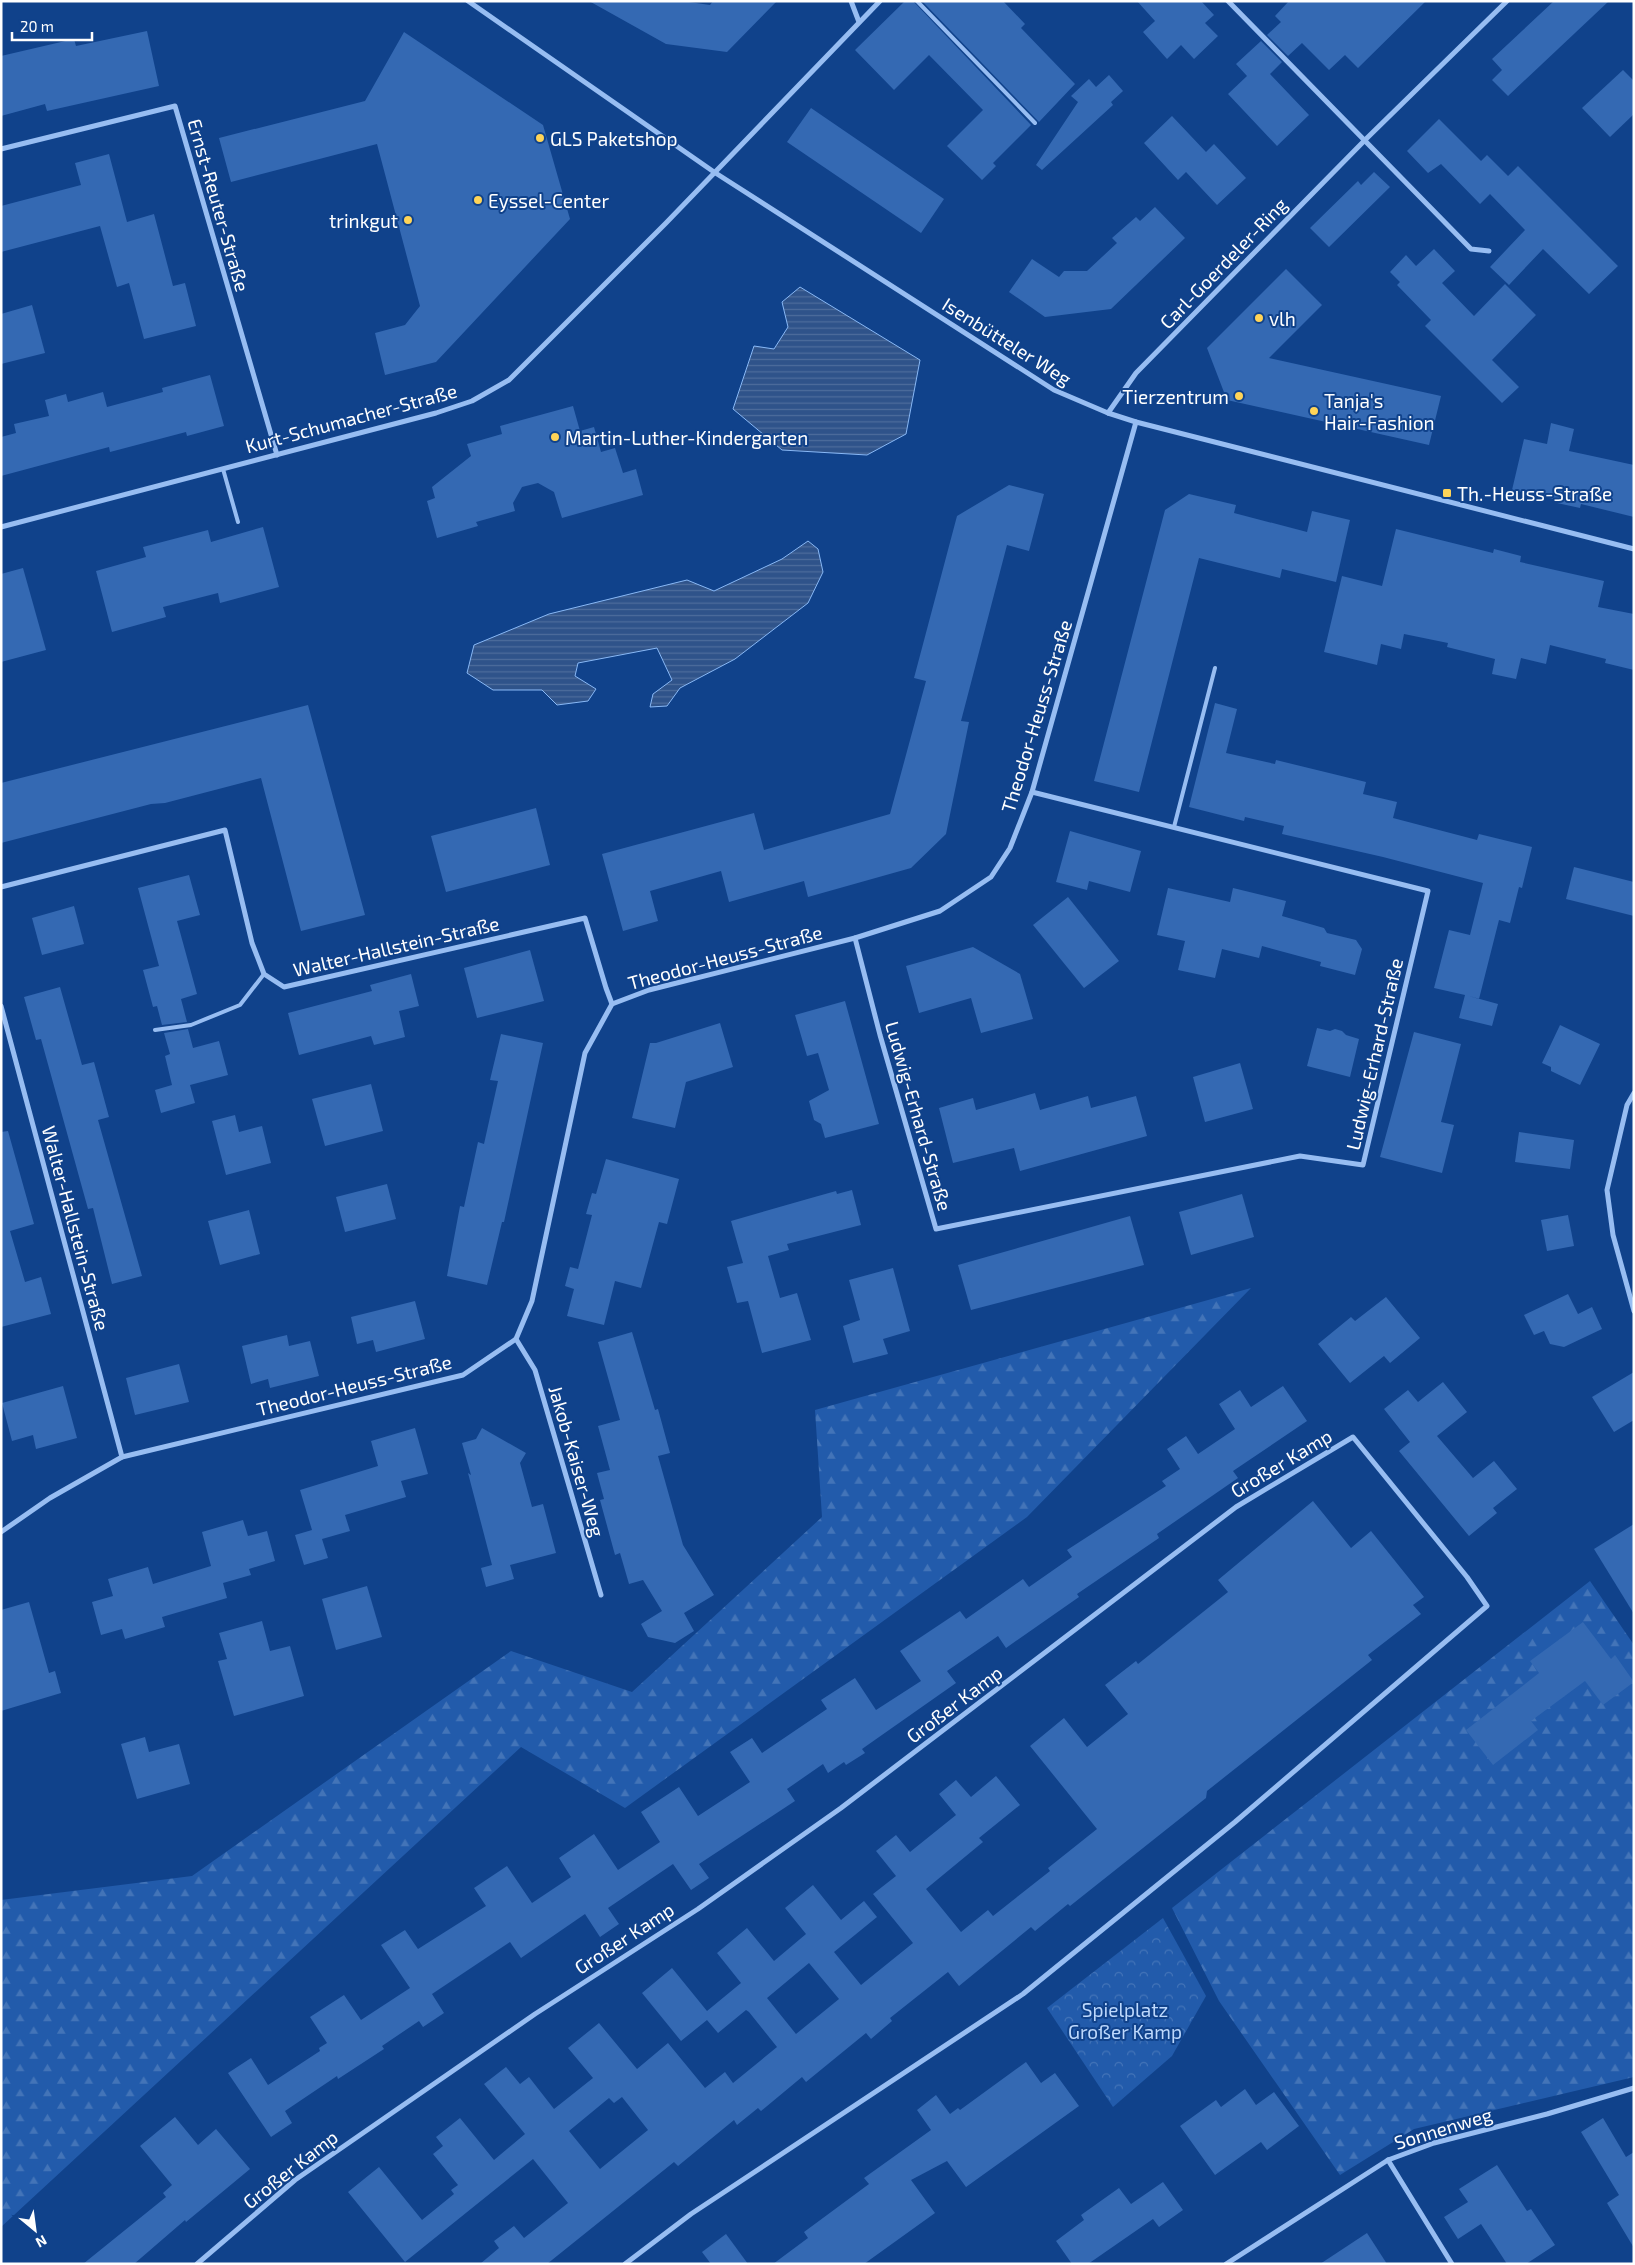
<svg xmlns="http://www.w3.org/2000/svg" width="1635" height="2265" viewBox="0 0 1635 2265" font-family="'Exo 2',sans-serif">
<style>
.forest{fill:url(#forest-firs)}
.park{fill:url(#park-crowns)}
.water{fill:url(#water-rules);stroke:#88b8f6}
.building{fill:#3469b3;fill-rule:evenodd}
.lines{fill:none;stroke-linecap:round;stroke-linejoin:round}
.lane{stroke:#97bdf2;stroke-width:4}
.street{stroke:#97bdf2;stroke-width:5}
.poi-dot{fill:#ffd458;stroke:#10428b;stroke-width:2}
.labels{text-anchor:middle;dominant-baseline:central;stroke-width:4;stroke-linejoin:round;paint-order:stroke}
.poi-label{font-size:19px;fill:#fff;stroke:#10428b;text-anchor:start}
.street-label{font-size:19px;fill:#fff;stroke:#10428b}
.park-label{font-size:19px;fill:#bed9fd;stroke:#10428b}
</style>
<defs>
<pattern id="forest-firs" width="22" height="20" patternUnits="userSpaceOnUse" patternTransform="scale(1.25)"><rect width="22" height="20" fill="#225bab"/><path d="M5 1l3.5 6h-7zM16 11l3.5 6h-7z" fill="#4374b8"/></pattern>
<pattern id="park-crowns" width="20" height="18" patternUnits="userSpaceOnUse" patternTransform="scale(1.25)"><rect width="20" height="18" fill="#225bab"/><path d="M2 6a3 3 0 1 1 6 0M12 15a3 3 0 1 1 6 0" fill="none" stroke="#4374b8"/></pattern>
<pattern id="water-rules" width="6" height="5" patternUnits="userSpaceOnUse" patternTransform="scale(1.25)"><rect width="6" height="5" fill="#2f538a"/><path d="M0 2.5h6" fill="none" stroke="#4e6d9c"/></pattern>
</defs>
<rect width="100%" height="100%" fill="#10428b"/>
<g class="forest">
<path d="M1251 1288 1027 1517 625 1808 521 1747 1 2227V1900L192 1876 511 1651 632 1692 822 1517 815 1410Z"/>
<path d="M1590 1581 1634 1645V2077L1414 2129 1340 2175 1219 2001 1172 1908Z"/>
</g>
<path class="park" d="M1163 1918 1206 1996 1172 2056 1113 2107 1047 2008Z"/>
<g class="water">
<path d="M800 287 920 360 906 434 867 455 782 450 733 409 754 346 774 349 788 327 782 302Z"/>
<path d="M808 541 818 549 823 572 808 603 735 659 680 688 667 706 650 707 653 694 672 680 657 648 578 663 575 676 596 689 588 701 557 705 542 690H493L467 673 474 645 549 614 687 580 714 591 782 559Z"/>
</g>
<g class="building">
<path d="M589 1H682L710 5 713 1H777L727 52 666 44Z"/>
<path d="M905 1H913L1031 125 993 163 996 166 982 180 947 146 983 110 929 55 894 90 855 50Z"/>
<path d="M922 1H1003L1025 24 1021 28 1075 84 1039 122Z"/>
<path d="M1137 1H1201L1214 15 1205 23 1218 36 1194 59 1181 45 1167 59 1143 32 1155 21Z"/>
<path d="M1289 1H1426L1358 68 1345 55 1329 70 1302 43 1288 56 1267 35 1281 22 1275 16Z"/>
<path d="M1554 1H1609L1508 96 1492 80 1502 70 1492 59Z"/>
<path d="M147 31 159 86 47 111 45 104 1 116V56L74 39 76 46Z"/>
<path d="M404 32 543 125 570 219 436 362 385 375 375 333 405 325 420 306 377 144 231 182 219 138 365 101Z"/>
<path d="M1261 41 1282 62 1270 74 1309 115 1277 146 1228 94 1247 76 1236 64Z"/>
<path d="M1623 70 1634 81V114L1610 137 1582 108Z"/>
<path d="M1109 75 1123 91 1111 102 1113 105 1042 170 1036 165 1078 102 1071 96 1089 79 1096 87Z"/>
<path d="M811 108 944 199 921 233 787 142Z"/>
<path d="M1172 116 1206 152 1214 144 1246 178 1217 205 1186 172 1178 180 1144 143Z"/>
<path d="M1439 119 1481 161 1487 155 1508 176 1518 166 1618 266 1589 294 1543 249 1509 285 1490 267 1525 230 1490 194 1480 204 1441 164 1428 173 1407 151Z"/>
<path d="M109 154 127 222 154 214 173 286 185 283 196 326 144 339 129 283 117 287 100 226 1 252V206L81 185 75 163Z"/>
<path d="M1374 172 1390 187 1329 247 1310 228 1358 181 1361 185Z"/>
<path d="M1155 207 1185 238 1111 309 1045 317 1009 292 1032 259 1059 277 1064 271H1087L1117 243 1112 238 1136 217 1140 221Z"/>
<path d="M1434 249 1455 271 1442 283 1474 316 1505 284 1536 315 1492 360 1519 387 1502 403 1425 326 1431 320 1397 285 1400 282 1390 272 1406 255 1416 266Z"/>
<path d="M1286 269 1322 305 1269 358 1441 396 1429 445 1227 400 1207 348Z"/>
<path d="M32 305 45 353 1 364V314Z"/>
<path d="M210 375 224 426 187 436 186 432 110 452 109 447 1 476V437L16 433 14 424 49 416 45 400 66 394 68 402 103 392 107 407 163 392 162 388Z"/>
<path d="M573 406 580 431 594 427 601 452 615 448 623 473 636 469 643 495 562 518 554 492 538 483 522 487 513 503 515 511 476 522 478 526 437 538 427 501 435 498 432 487 471 456 467 444 502 434 500 426Z"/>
<path d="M1551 423 1574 429 1569 451 1634 465V517L1581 504 1580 508 1557 503 1558 500 1512 490 1524 439 1547 444Z"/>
<path d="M1009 485 1044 494 1029 551 1007 545 961 721 969 722 946 834 911 868 808 897 804 881 729 902 721 871 650 891 658 921 623 931 602 854 754 813 764 850 890 814 926 681 914 678 957 516Z"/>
<path d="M1189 494 1236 505 1234 513 1307 532 1312 511 1350 520 1336 582 1282 569 1280 578 1199 558 1139 792 1094 781 1165 510Z"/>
<path d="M263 527 279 587 220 603 218 593 163 607 166 617 112 632 96 571 146 557 143 547 208 530 211 542Z"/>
<path d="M1396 529 1493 553 1494 549 1521 556 1520 562 1604 581 1598 607 1634 614V670L1605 663 1606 659 1550 645 1546 664 1521 658 1516 679 1492 674 1495 659 1447 647 1448 643 1404 634 1401 649 1381 644 1377 665 1324 652 1342 576 1382 586Z"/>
<path d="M23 568 46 650 1 662V574Z"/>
<path d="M1215 703 1237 709 1226 753 1275 764 1276 760 1280 761 1366 782 1363 794 1397 802 1393 818 1477 840 1479 834 1532 847 1522 888 1519 887 1510 923 1499 920 1479 999 1469 996 1498 1004 1492 1026 1459 1018 1465 995 1434 988 1449 930 1470 935 1483 883 1383 857 1282 834 1284 826 1245 817 1244 821 1189 807Z"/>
<path d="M308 705 365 915 301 931 261 778 165 803 151 804 1 843V783Z"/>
<path d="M536 808 550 865 446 892 431 836Z"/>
<path d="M1070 831 1141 851 1130 892 1089 881 1087 890 1056 882Z"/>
<path d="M1574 867 1634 882V916L1566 899Z"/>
<path d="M189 875 200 915 177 921 197 994 181 999 187 1022 162 1025 157 1006 153 1007 143 970 159 966 138 888Z"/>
<path d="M1168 888 1230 902 1233 888 1286 901 1282 916 1324 928 1327 933 1356 940 1362 949 1355 975 1320 966 1321 962 1262 946 1259 958 1222 949 1215 978 1178 970 1185 941 1157 935Z"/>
<path d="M1068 897 1119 961 1084 988 1033 925Z"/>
<path d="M74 906 84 944 42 955 32 918Z"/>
<path d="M973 947 1020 974 1033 1019 981 1033 971 998 919 1013 906 966Z"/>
<path d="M530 950 544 1001 477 1018 464 968Z"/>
<path d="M411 974 419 1006 399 1011 405 1037 374 1045 371 1036 299 1055 288 1013 372 991 370 985Z"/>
<path d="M60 987 82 1065 94 1062 109 1117 98 1120 142 1276 112 1284 93 1208 88 1209 41 1039 36 1040 24 997Z"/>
<path d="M845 1001 879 1124 825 1138 821 1124 814 1120 809 1101 829 1090 818 1053 807 1056 795 1015Z"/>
<path d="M720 1023 733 1067 686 1082 675 1128 632 1118 650 1043H656Z"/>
<path d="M1560 1025 1600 1044 1580 1085 1551 1071V1067L1542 1063Z"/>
<path d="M1317 1028 1330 1031 1335 1029 1342 1031 1346 1035 1359 1039 1350 1077 1307 1066Z"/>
<path d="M188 1029 193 1048 219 1041 228 1075 190 1085 195 1103 161 1113 155 1090 172 1085 165 1056 170 1054 164 1033Z"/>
<path d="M1414 1032 1461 1044 1441 1122 1454 1125 1442 1173 1380 1157Z"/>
<path d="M501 1034 543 1043 504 1222H502L487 1285 447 1276 460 1206 464 1207 478 1142 484 1144 498 1081 490 1080Z"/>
<path d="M1240 1063 1253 1109 1205 1122 1193 1077Z"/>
<path d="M371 1084 383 1131 325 1146 312 1099Z"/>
<path d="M1035 1093 1040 1110 1088 1096 1091 1108 1136 1096 1147 1136 1020 1171 1014 1148 953 1163 939 1108 973 1098 976 1110Z"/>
<path d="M235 1115 239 1132 262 1126 271 1163 226 1175 212 1121Z"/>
<path d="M8 1131 34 1224 10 1231 25 1282 41 1277 51 1314 1 1327V1132Z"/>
<path d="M1519 1132 1574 1140 1570 1169 1515 1162Z"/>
<path d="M606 1159 679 1179 667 1224 659 1222 641 1288 615 1281 604 1325 567 1316 574 1289 565 1286 570 1267 578 1269 592 1215 586 1214 592 1193 596 1194Z"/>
<path d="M387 1184 396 1219 345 1232 336 1197Z"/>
<path d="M852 1190 861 1225 787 1244 789 1250 768 1256 780 1298 797 1293 811 1340 762 1353 748 1301 737 1303 727 1267 743 1263 731 1221 811 1198 836 1191 837 1194Z"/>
<path d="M1242 1194 1254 1237 1191 1255 1179 1212Z"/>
<path d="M249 1210 260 1254 220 1265 208 1221Z"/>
<path d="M1568 1215 1574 1246 1547 1251 1541 1220Z"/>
<path d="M1130 1216 1144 1265 971 1310 958 1265Z"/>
<path d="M893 1268 910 1331 883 1339 888 1354 853 1363 843 1326 860 1320 849 1280Z"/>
<path d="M1568 1294 1578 1314 1592 1307 1602 1329 1564 1347 1550 1344 1544 1331 1534 1335 1524 1315Z"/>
<path d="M1386 1297 1420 1338 1390 1363 1384 1356 1350 1383 1318 1344 1351 1317 1355 1321Z"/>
<path d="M415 1301 425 1339 376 1352 373 1340 357 1344 351 1317Z"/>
<path d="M632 1332 655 1410 658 1409 670 1453 658 1456 683 1545 714 1595 684 1613 694 1631 675 1643 648 1637 641 1624 662 1611 643 1580 629 1584 620 1553 615 1555 600 1500 604 1499 597 1473 610 1470 598 1426 620 1420 598 1342Z"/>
<path d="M287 1335 289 1346 310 1341 319 1376 270 1388 268 1379 251 1384 242 1346Z"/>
<path d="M179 1364 189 1402 135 1415 126 1378Z"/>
<path d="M1634 1372V1420L1614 1432 1592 1397Z"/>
<path d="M1443 1382 1467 1412 1437 1436 1473 1478 1494 1461 1517 1489 1493 1508 1497 1513 1469 1536 1399 1451 1410 1442 1384 1409 1408 1390 1418 1402Z"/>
<path d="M63 1386 77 1438 36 1449 33 1435 12 1441 2 1403Z"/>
<path d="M1283 1386 1307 1421 1233 1471 1238 1478 1157 1534 1159 1538 1077 1594 1079 1597 1006 1648 998 1636 947 1671 956 1683 862 1749 865 1753 846 1765 844 1762 828 1773 823 1764 787 1789 795 1801 699 1864 709 1878 691 1890 673 1864 608 1908 619 1924 600 1937 585 1914 521 1958 510 1942 432 1994 444 2013 423 2027 419 2021 382 2046 384 2049 338 2079 337 2076 285 2111 292 2123 271 2137 228 2073 251 2058 268 2085 320 2051 319 2048 327 2043 310 2017 344 1995 361 2020 410 1988 381 1945 405 1930 418 1949 486 1906 474 1888 507 1866 532 1903 571 1877 559 1858 594 1834 618 1870 660 1842 641 1812 679 1787 698 1816 750 1782 730 1752 752 1738 762 1753 827 1709 821 1700 855 1678 876 1710 921 1681 900 1651 960 1611 966 1619 1023 1579 1029 1587 1072 1557 1067 1550 1166 1486 1162 1481 1180 1469 1167 1449 1186 1436 1198 1454 1235 1429 1219 1404 1240 1390 1251 1407Z"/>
<path d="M415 1428 428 1474 401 1481 406 1497 345 1515 350 1531 322 1539 328 1558 304 1565 295 1535 312 1530 300 1490 378 1466 371 1441Z"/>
<path d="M482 1428 526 1453 520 1463 532 1507 543 1504 556 1553 510 1565 514 1579 486 1587 481 1568 492 1565 468 1473 471 1475 462 1443 476 1439Z"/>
<path d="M1313 1501 1351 1548 1371 1531 1424 1597 1413 1605 1421 1614 1368 1655 1372 1660 1207 1791 1206 1798 1070 1906 1068 1904 1035 1931 1031 1927 959 1986 948 1972 890 2018 892 2021 871 2039 866 2033 806 2082 802 2077 761 2111 758 2108 737 2125 734 2120 678 2166 674 2162 547 2264H480L499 2248 494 2241 514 2226 524 2238 568 2203 533 2159 405 2262 348 2192 379 2167 422 2220 454 2194 451 2190 458 2185 433 2154 443 2146 436 2137 460 2118 494 2160 525 2134 484 2084 506 2067 520 2084 529 2077 554 2109 593 2078 568 2048 599 2023 637 2069 668 2043 705 2088 725 2072 733 2083 777 2047 749 2012 746 2010 718 2033 707 2020 681 2041 642 1993 672 1968 707 2011 741 1983 717 1953 747 1928 774 1961 806 1934 785 1908 813 1885 841 1920 864 1901 877 1917 834 1952 861 1985 913 1943 873 1894 896 1876 876 1851 896 1835 910 1852 956 1815 939 1794 956 1780 971 1797 996 1776 1020 1805 979 1838 983 1842 926 1889 961 1932 988 1910 993 1916 1050 1871 1048 1868 1097 1829 1030 1746 1064 1718 1087 1747 1128 1714 1105 1685 1136 1661 1138 1664 1228 1592 1218 1580ZM809 1963 839 1999 796 2034 767 1998ZM622 2097 648 2130 600 2169 569 2131 609 2098 614 2103Z"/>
<path d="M243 1520 248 1536 267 1531 275 1561 249 1569 251 1575 223 1583 227 1598 162 1617 165 1627 125 1639 122 1629 101 1635 92 1602 113 1596 108 1579 148 1567 153 1584 211 1566 202 1532Z"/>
<path d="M1634 1524V1614L1594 1549Z"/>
<path d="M367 1586 382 1637 336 1650 322 1599Z"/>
<path d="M29 1602 49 1673 55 1671 61 1693 1 1711V1610Z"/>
<path d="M262 1621 270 1651 290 1646 304 1696 234 1716 218 1661 227 1659 219 1633Z"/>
<path d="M1583 1622 1611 1659 1615 1655 1634 1682 1603 1705 1585 1681 1531 1721 1538 1730 1493 1765 1466 1730 1539 1673 1530 1661Z"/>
<path d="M145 1737 149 1752 179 1744 190 1784 137 1799 121 1744Z"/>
<path d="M1026 2062 1041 2083 1055 2073 1079 2106 966 2187 947 2161 911 2180 935 2213 864 2264H773L808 2238 804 2232 869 2184 864 2178 931 2130 917 2110 936 2095 950 2114 958 2108 960 2110Z"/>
<path d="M1245 2089 1256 2105 1274 2092 1299 2126 1267 2150 1261 2142 1215 2175 1180 2126 1216 2100 1221 2107Z"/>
<path d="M175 2117 198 2145 216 2129 250 2169 186 2222 185 2220 134 2264H83L166 2197 163 2193 172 2185 140 2146Z"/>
<path d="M1603 2118 1626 2157 1634 2152V2248L1607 2203 1619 2195 1581 2132Z"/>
<path d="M1497 2165 1527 2211 1531 2209 1555 2245 1526 2264H1507L1481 2224 1458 2239 1444 2217 1468 2202 1459 2189Z"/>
<path d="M1163 2182 1183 2210 1159 2227 1153 2219 1088 2264H1072L1056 2241 1084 2220 1081 2215 1119 2188 1131 2204Z"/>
<path d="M1367 2233 1387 2264H1320Z"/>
<path d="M726 2234 748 2264H711L702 2252Z"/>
</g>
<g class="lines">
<g class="lane">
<path d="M917 1 1035 123"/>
<path d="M223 469 238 522"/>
<path d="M1174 827 1215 668"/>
<path d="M155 1030 191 1025 240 1005 264 974"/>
</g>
<g class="street">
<path d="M468 1 714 172 1054 390 1108 413 1136 422 1634 549"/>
<path d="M851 1 859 22"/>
<path d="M1228 1 1471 249 1489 251"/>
<path d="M1 149 175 106 277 455"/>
<path d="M1108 413 1136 373 1366 139 1507 1"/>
<path d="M1 527 436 413 472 401 509 380 666 223 880 1"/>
<path d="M1 887 225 830 252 943 264 974 284 987 585 918 606 988 612 1004"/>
<path d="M855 938 880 1035 936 1229 1300 1156 1363 1165 1428 891 1032 792"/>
<path d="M1 1006 122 1457"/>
<path d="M1634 1093 1627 1105 1607 1190 1613 1235 1634 1311"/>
<path d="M516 1339 535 1370 601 1595"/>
<path d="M1 1532 50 1498 122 1457 463 1375 516 1339 532 1301 585 1053 612 1004 649 990 855 938 940 911 991 877 1010 848 1032 792 1136 422"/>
<path d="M1388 2160 1452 2264"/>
<path d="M197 2264 295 2180 535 2014 698 1909 841 1808 1236 1507 1353 1437 1467 1577 1487 1606 1235 1822 1023 1994 691 2214 625 2264"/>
<path d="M1226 2264 1388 2160 1434 2143 1547 2114 1634 2088"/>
</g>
</g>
<g class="poi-dot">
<circle cx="540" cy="138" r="5"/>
<circle cx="478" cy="200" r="5"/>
<circle cx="408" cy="220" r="5"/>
<circle cx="1259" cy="318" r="5"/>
<circle cx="1239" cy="396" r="5"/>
<circle cx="1314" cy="411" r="5"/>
<circle cx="555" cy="437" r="5"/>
<rect x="1442" y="488" width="10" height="10" rx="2.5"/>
</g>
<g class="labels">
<g class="poi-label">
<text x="550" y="138">GLS Paketshop</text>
<text x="488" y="200">Eyssel-Center</text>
<text x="398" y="220" text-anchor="end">trinkgut</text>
<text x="1269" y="318">vlh</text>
<text x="1229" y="396" text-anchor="end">Tierzentrum</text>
<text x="1324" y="400">Tanja's<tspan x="1324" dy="22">Hair-Fashion</tspan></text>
<text x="565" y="437">Martin-Luther-Kindergarten</text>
<text x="1457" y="493">Th.-Heuss-Straße</text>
</g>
<g class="street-label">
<text transform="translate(219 205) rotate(74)">Ernst-Reuter-Straße</text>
<text transform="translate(1223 263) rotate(-46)">Carl-Goerdeler-Ring</text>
<text transform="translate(1007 341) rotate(32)">Isenbütteler Weg</text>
<text transform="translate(351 418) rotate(-15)">Kurt-Schumacher-Straße</text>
<text transform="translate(1036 716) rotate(-73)">Theodor-Heuss-Straße</text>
<text transform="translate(396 946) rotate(-13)">Walter-Hallstein-Straße</text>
<text transform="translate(725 957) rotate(-15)">Theodor-Heuss-Straße</text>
<text transform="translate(1374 1054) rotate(-77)">Ludwig-Erhard-Straße</text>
<text transform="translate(919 1116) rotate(74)">Ludwig-Erhard-Straße</text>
<text transform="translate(76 1228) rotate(75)">Walter-Hallstein-Straße</text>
<text transform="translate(354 1385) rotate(-14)">Theodor-Heuss-Straße</text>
<text transform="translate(577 1461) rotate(74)">Jakob-Kaiser-Weg</text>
<text transform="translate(1281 1463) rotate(-31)">Großer Kamp</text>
<text transform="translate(954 1704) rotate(-37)">Großer Kamp</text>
<text transform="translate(624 1938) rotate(-33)">Großer Kamp</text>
<text transform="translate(1443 2128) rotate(-17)">Sonnenweg</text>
<text transform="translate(290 2169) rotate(-38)">Großer Kamp</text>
</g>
<g class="park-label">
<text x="1125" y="2009">Spielplatz<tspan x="1125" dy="22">Großer Kamp</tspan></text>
</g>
</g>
<rect width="1635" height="2265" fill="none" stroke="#ffffff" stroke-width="5"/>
<g transform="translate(35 2230) rotate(151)" stroke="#10428b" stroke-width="4" paint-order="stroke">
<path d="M0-4L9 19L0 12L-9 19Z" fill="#ffffff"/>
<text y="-8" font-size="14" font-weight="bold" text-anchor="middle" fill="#ffffff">N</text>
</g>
<path d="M12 32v8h80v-8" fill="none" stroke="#ffffff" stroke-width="2.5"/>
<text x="20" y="32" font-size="15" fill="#ffffff" stroke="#10428b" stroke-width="4" paint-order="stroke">20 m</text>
</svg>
